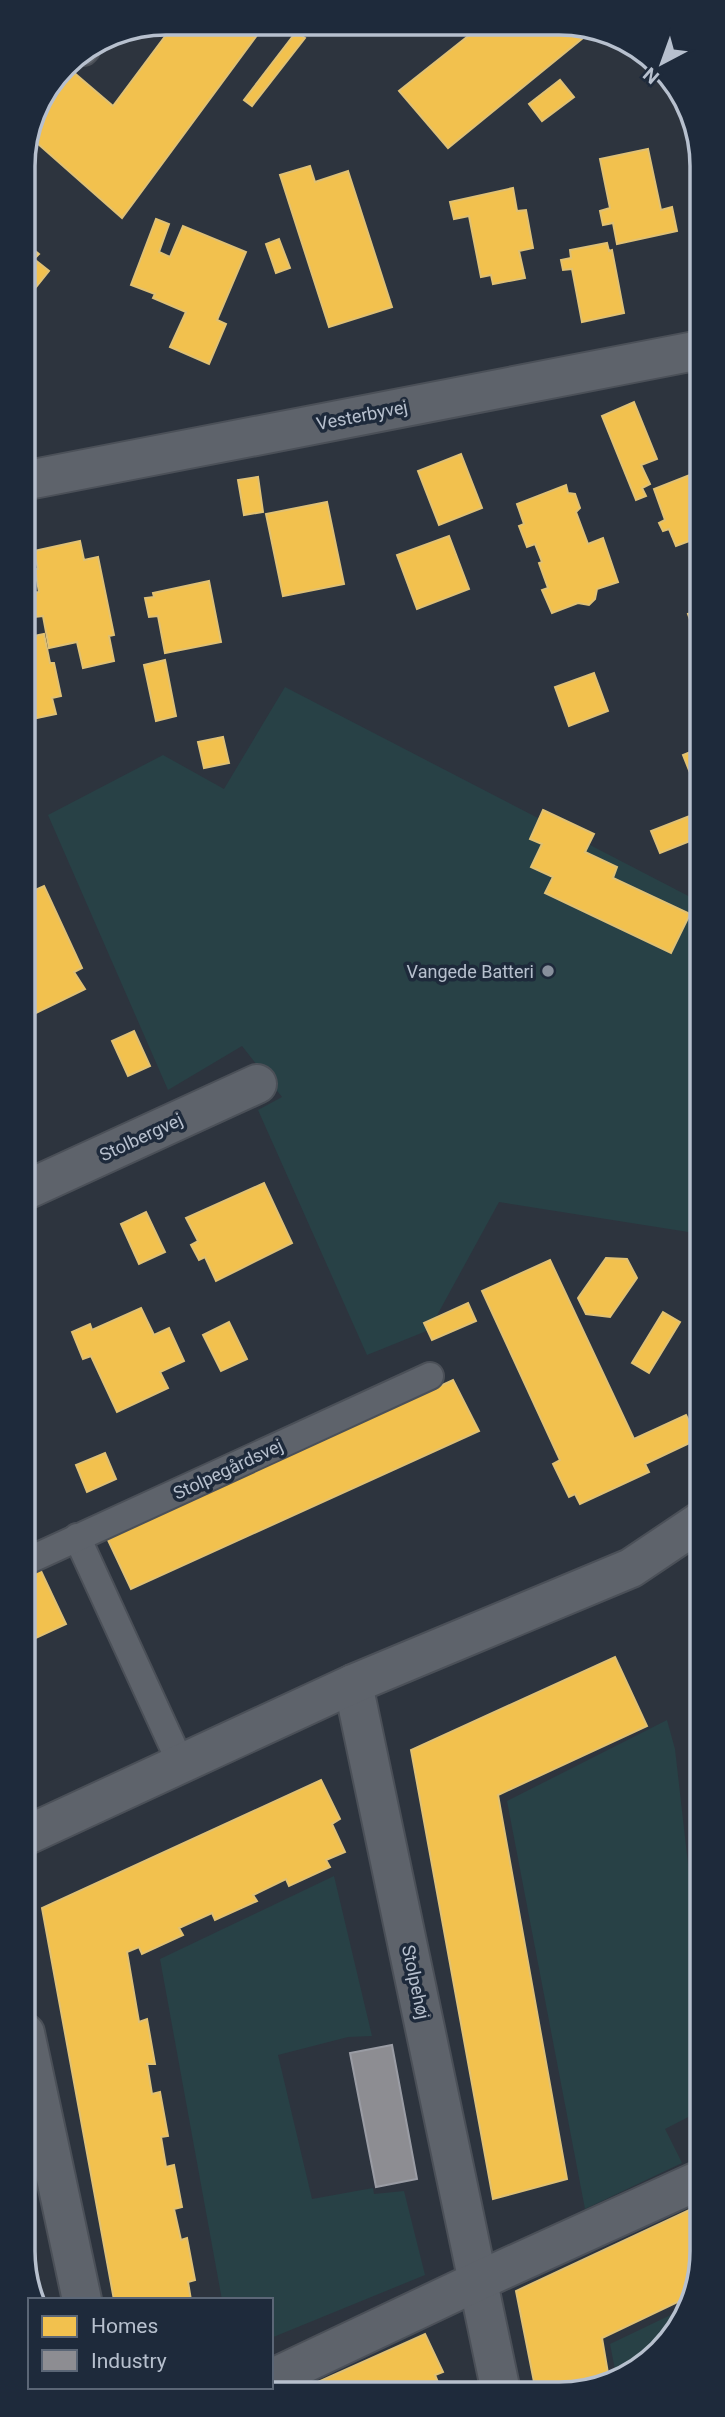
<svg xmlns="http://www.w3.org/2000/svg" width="725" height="2417" viewBox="0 0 725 2417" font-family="Roboto,sans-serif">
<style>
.green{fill:#284146}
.homes{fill:#f2c14e;stroke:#e0c174;stroke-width:2}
.industry{fill:#8d8d92;stroke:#9a9ca4;stroke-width:2}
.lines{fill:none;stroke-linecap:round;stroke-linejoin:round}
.lane-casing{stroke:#4b5058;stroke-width:30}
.street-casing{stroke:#4b5058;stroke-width:42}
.lane{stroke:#5e636b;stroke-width:26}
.street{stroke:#5e636b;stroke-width:38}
.poi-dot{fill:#878f9c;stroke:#1e2a3b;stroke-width:2.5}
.labels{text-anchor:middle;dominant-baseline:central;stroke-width:7;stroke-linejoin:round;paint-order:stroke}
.street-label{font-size:18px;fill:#b7c0ce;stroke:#1e2a3b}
.poi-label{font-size:18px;fill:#b7c0ce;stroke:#1e2a3b;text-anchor:end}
.rim{fill:none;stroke:#b7c0ce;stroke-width:3.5}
</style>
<rect width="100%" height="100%" fill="#2d343e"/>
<g class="green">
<path d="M285 687 700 902 701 1234 499 1202 429 1330 367 1355 258 1110 282 1097 242 1046 168 1090 48 815 163 755 224 789Z"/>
<path d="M667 1720 675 1749 702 1987V2110L665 2129 682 2163 585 2209 507 1801Z"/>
<path d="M334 1876 372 2036 348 2037 278 2055 312 2199 373 2188 374 2194 404 2191 425 2275 271 2338V2300H222L160 1959Z"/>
<path d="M681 2310 666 2346 616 2375 610 2344Z"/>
</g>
<g class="homes">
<path d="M175 23H266L122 218 29 136 37 103 65 65 113 106Z"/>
<path d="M482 25 587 26 594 29 448 148 399 91Z"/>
<path d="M296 32 305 38 252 106 244 100Z"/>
<path d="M560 80 574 97 542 121 529 104Z"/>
<path d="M648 149 661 210 672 207 677 231 617 244 613 223 603 225 600 211 610 208 600 159Z"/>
<path d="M310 166 315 182 348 171 392 307 329 327 280 175Z"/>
<path d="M513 188 517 211 526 210 533 248 519 251 525 278 493 284 491 275 481 277 469 216 454 219 450 202Z"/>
<path d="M156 219 169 224 159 252 170 257 183 226 246 252 217 320 226 324 209 364 170 347 186 312 153 298 155 294 131 285Z"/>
<path d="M279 239 290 268 276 273 266 244Z"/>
<path d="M23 241 39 254 34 259 49 271 33 291 23 284Z"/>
<path d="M607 243 609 251 612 250 624 313 582 322 572 269 563 270 561 260 571 258 570 250Z"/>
<path d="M634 402 657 459 641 465 650 484 642 488 646 496 636 500 602 416Z"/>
<path d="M461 454 482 508 439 525 418 471Z"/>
<path d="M700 471V537L676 546 669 529 663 531 659 523 665 520 654 489Z"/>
<path d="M258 477 263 512 244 515 238 480Z"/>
<path d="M566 485 568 493 575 494 580 508 576 512 588 544 603 538 618 582 597 589 595 599 589 605 578 603 552 613 542 590 548 588 539 563 542 562 535 544 527 547 519 526 524 524 517 504Z"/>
<path d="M327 502 344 584 283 596 266 514Z"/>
<path d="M449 536 469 589 417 609 397 555Z"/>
<path d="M80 541 84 560 98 557 114 635 109 636 114 661 83 668 77 642 49 648 43 616 35 617 30 593 39 592 35 569H38L34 551Z"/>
<path d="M209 581 221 642 165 653 158 616 149 617 145 598 154 597 153 593Z"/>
<path d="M700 610V641L698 642 688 614Z"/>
<path d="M44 634 50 663H54L61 696 52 698 56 714 32 719 25 692H24V638Z"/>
<path d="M165 660 176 716 156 721 144 665Z"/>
<path d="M594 673 608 711 569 726 555 687Z"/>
<path d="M223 737 229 763 204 768 198 742Z"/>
<path d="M700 748V798L683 755Z"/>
<path d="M543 810 594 834 585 852 617 867 613 878 690 914 671 953 545 893 553 877 531 867 542 844 530 839Z"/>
<path d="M700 812V837L660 853 651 831Z"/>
<path d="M44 886 82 968 74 972 85 989 34 1014 24 995V895Z"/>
<path d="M134 1031 150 1066 128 1076 112 1041Z"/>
<path d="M264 1183 292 1243 216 1281 205 1257 199 1260 191 1245 198 1241 186 1218Z"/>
<path d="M146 1212 165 1252 139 1264 121 1224Z"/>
<path d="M606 1258 627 1259 637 1278 610 1317 586 1314 578 1298Z"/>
<path d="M550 1260 634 1439 686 1415 698 1439 645 1464 649 1472 580 1504 575 1494 569 1497 553 1464 560 1460 482 1291Z"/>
<path d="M468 1303 476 1321 432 1340 424 1323Z"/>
<path d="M141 1308 154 1335 169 1328 184 1361 160 1372 168 1388 117 1412 91 1356 83 1359 72 1332 90 1324 92 1330Z"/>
<path d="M663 1312 680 1322 649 1373 632 1363Z"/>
<path d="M229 1322 247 1359 221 1371 203 1335Z"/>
<path d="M453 1380 479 1431 131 1589 107 1538Z"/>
<path d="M105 1453 116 1479 87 1492 76 1465Z"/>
<path d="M40 1569 66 1624 25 1643V1576Z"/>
<path d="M615 1657 647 1726 498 1795 567 2179 493 2199 411 1750Z"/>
<path d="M321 1780 340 1819 332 1824 345 1852 326 1860 330 1867 289 1886 286 1879 253 1895 257 1901 215 1920 212 1913 179 1928 183 1935 142 1954 139 1947 127 1952 139 2022 147 2019 155 2064H147L152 2094 160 2092 168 2136 161 2137 166 2167 174 2165 182 2207 174 2209 181 2240 187 2238 195 2280 188 2282 191 2300H114L42 1908Z"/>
<path d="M702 2204V2260L686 2298 602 2338 609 2379 587 2392H536L516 2291Z"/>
<path d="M425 2334 443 2372 435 2375 442 2392 298 2391Z"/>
</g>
<g class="industry">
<path d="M392 2045 417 2179 376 2187 350 2053Z"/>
<path d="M25 2241 36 2299 25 2279Z"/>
</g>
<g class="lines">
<defs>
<g id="lane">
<path d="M84 52 86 50"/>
<path d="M77 1537 181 1764"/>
<path d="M25 1562 430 1376"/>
</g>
<g id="street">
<path d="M23 481 700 350"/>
<path d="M24 1191 257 1084"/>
<path d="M353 1684 501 2392"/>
<path d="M25 1836 353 1684 631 1568 701 1521"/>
<path d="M25 2033 82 2300"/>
<path d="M271 2379 478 2281 702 2179"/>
</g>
</defs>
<use href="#lane" class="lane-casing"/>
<use href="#street" class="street-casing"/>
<use href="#lane" class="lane"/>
<use href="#street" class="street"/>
</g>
<circle class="poi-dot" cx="548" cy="971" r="7"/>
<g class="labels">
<g class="street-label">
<text transform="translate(362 415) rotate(-11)">Vesterbyvej</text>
<text transform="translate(141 1137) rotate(-25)">Stolbergvej</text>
<text transform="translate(228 1469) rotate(-25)">Stolpegårdsvej</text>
<text transform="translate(416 1982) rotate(78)">Stolpehøj</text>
</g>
<g class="poi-label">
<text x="534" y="971">Vangede Batteri</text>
</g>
</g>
<path d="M0 0H725V2417H0ZM166 35H559A131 131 0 0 1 690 166V2251A131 131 0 0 1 559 2382H166A131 131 0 0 1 35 2251V166A131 131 0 0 1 166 35Z" fill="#1e2a3b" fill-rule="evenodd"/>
<path class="rim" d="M166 35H559A131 131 0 0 1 690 166V2251A131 131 0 0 1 559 2382H166A131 131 0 0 1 35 2251V166A131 131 0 0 1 166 35Z"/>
<rect x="28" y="2298" width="245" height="91" fill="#1e2a3b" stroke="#5b6676" stroke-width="2"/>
<rect x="42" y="2316" width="35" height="21" fill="#f2c14e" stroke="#5b6676" stroke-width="2"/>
<text x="91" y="2333" font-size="21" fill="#b7c0ce">Homes</text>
<rect x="42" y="2350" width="35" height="21" fill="#8d8d92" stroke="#5b6676" stroke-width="2"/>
<text x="91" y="2368" font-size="21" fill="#b7c0ce">Industry</text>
<g transform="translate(662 63) rotate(221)" stroke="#1e2a3b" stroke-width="5" paint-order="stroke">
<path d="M0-5L12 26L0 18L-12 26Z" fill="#b7c0ce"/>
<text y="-10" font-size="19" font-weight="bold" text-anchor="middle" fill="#b7c0ce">N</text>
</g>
</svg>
